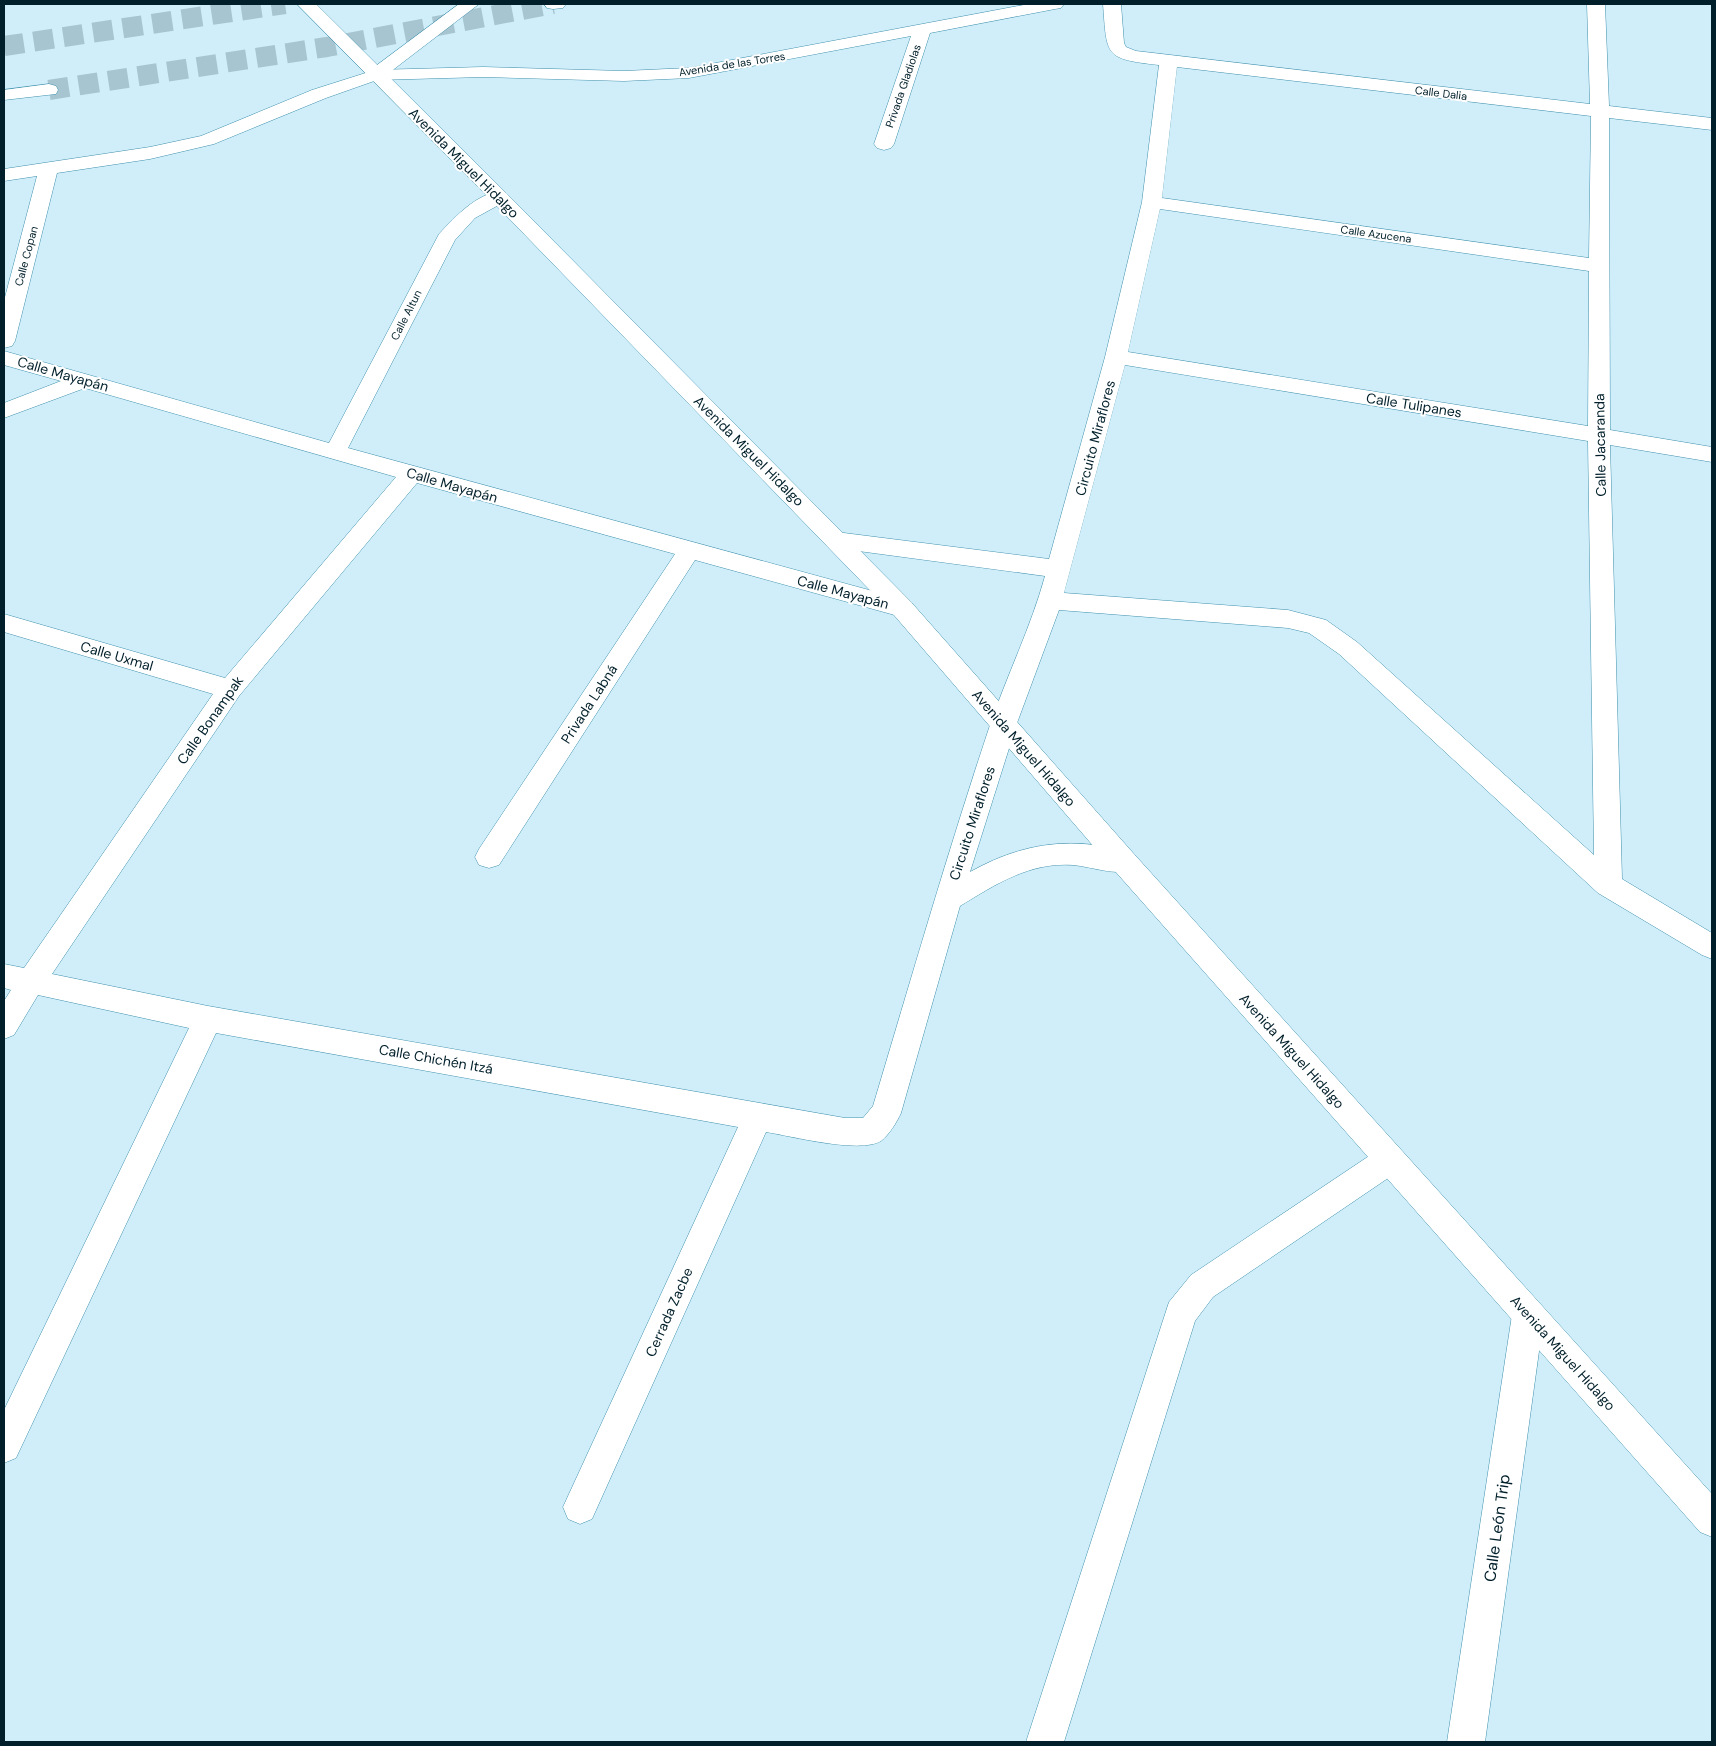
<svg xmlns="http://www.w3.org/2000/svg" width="1716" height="1746" viewBox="0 0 1716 1746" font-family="'DM Sans',sans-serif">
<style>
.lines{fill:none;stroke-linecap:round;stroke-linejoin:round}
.motorway-tunnel{stroke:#a6c5d0;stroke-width:20;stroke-dasharray:20 10;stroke-linecap:butt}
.service-casing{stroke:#3e90ac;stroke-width:1}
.minor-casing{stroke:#3e90ac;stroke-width:1}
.tertiary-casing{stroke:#3e90ac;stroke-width:1}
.secondary-casing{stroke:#3e90ac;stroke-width:1}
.motorway-casing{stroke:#3e90ac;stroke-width:1}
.service{fill:#fff;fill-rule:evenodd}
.minor{fill:#fff;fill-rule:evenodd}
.tertiary{fill:#fff;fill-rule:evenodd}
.secondary{fill:#fff;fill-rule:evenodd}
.motorway{fill:#fff;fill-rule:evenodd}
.labels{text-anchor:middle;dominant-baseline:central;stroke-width:4;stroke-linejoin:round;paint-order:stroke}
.far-street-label{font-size:11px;fill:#001f2a;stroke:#fff}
.street-label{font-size:14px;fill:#001f2a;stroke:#fff}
.near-street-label{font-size:16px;fill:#001f2a;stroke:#fff}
</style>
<rect width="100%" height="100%" fill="#d0eefa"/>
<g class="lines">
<g class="motorway-tunnel">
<path d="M4 46 285 4"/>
<path d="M49 90 327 47 553 4"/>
</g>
<defs>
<path id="service" d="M1389 1146 1400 1150 1404 1160 1400 1170 1213 1297 1195 1321 1064 1742H1026L1169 1302 1191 1275 1378 1150Z"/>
<g id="minor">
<path d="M1029 4H1064L1061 8 1055 9 930 33 894 144 891 148 884 150 877 148 874 144 911 36 689 78 624 81 483 77 377 80 326 98 214 144 150 159 57 173 15 341 12 346 4 348V301L37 176 4 181V169L150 147 201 136 312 90 375 70 483 67 624 71 689 68Z"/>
<path d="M1103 4H1121L1124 43 1126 47 1136 51 1590 104 1587 4H1605L1609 106 1712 118V130L1609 118 1610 430 1712 447V462L1610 445 1622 879 1712 933V959L1702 955 1598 893 1339 654 1309 633 1288 628 1059 610 1017 723 970 872C1023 842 1076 835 1134 854L1138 862 1134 870C1115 876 1093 867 1073 865 1030 862 996 884 960 906L901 1113C897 1122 889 1135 881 1141 860 1154 791 1136 766 1132L592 1519 580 1524 568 1519 563 1507 738 1127 216 1033 16 1458 4 1463V1410L189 1028 38 995 14 1035 4 1039V1001L11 990 4 988V964L24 968 213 694 4 632V614L225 678 396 477 85 388 4 418V403L61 381 4 365V351L329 443 439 234C454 218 482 187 506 193L509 197 506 201 475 218 455 240 348 448 902 599 911 602 914 608 911 614 902 617 695 560 499 865 489 868 479 865 475 857 479 849 675 554 417 483 239 696 52 974 208 1006 845 1118H863L873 1106C911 979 948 851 990 725 1007 675 1031 627 1045 576L836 548 828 546 824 540 828 534 836 532 1049 559 1105 357 1142 202 1159 65C1104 59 1107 56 1103 4ZM1177 67 1591 116 1589 258 1162 198ZM1160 209 1589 271 1588 426 1128 352ZM1125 365 1588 441 1594 855 1357 642 1326 620 1288 610 1064 593Z"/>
<path d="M1528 1299 1540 1304 1544 1315 1485 1742H1447L1512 1315 1516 1304Z"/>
</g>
<path id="tertiary" d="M459 4H479L381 79 375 80 369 79 366 75 369 71Z"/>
<path id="secondary" d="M297 4H316L506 193 911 602 1134 854 1712 1494V1537L1700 1532 1114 870 893 614 492 201Z"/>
<g id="motorway">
<path d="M544 4H566L563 8 553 9 547 8Z"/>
<path d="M49 84 56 86 58 90 56 94 4 100V90Z"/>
</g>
</defs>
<use href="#service" class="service-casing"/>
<use href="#minor" class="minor-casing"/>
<use href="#tertiary" class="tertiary-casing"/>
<use href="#secondary" class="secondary-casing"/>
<use href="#motorway" class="motorway-casing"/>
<use href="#service" class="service"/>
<use href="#minor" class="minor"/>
<use href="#tertiary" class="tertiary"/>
<use href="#secondary" class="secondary"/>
<use href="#motorway" class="motorway"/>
</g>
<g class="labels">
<g class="far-street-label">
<text transform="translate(732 64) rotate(-9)">Avenida de las Torres</text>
<text transform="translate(903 86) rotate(-71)">Privada Gladiolas</text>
<text transform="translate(1441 93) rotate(7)">Calle Dalia</text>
<text transform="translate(1376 234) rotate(8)">Calle Azucena</text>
<text transform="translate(26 256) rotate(-75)">Calle Copan</text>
<text transform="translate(406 315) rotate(-63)">Calle Altun</text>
</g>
<g class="street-label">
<text transform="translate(464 163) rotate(45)">Avenida Miguel Hidalgo</text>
<text transform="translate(63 374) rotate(16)">Calle Mayapán</text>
<text transform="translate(1414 405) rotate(9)">Calle Tulipanes</text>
<text transform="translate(1095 438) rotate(-75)">Circuito Miraflores</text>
<text transform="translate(1600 445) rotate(-91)">Calle Jacaranda</text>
<text transform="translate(749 451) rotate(45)">Avenida Miguel Hidalgo</text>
<text transform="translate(452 485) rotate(16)">Calle Mayapán</text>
<text transform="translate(843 592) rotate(15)">Calle Mayapán</text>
<text transform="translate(117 656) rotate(16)">Calle Uxmal</text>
<text transform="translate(589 704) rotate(-57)">Privada Labná</text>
<text transform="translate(210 720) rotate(-55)">Calle Bonampak</text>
<text transform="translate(1024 748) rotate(49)">Avenida Miguel Hidalgo</text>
<text transform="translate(972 823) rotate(-72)">Circuito Miraflores</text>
<text transform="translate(1292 1051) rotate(48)">Avenida Miguel Hidalgo</text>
<text transform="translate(436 1059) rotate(10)">Calle Chichén Itzá</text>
<text transform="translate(669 1312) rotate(-66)">Cerrada Zacbe</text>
<text transform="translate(1563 1353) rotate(48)">Avenida Miguel Hidalgo</text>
</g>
<g class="near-street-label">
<text transform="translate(1497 1528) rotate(-82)">Calle León Trip</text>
</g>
</g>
<rect width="1716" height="1746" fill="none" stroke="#001f2a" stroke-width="10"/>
</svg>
